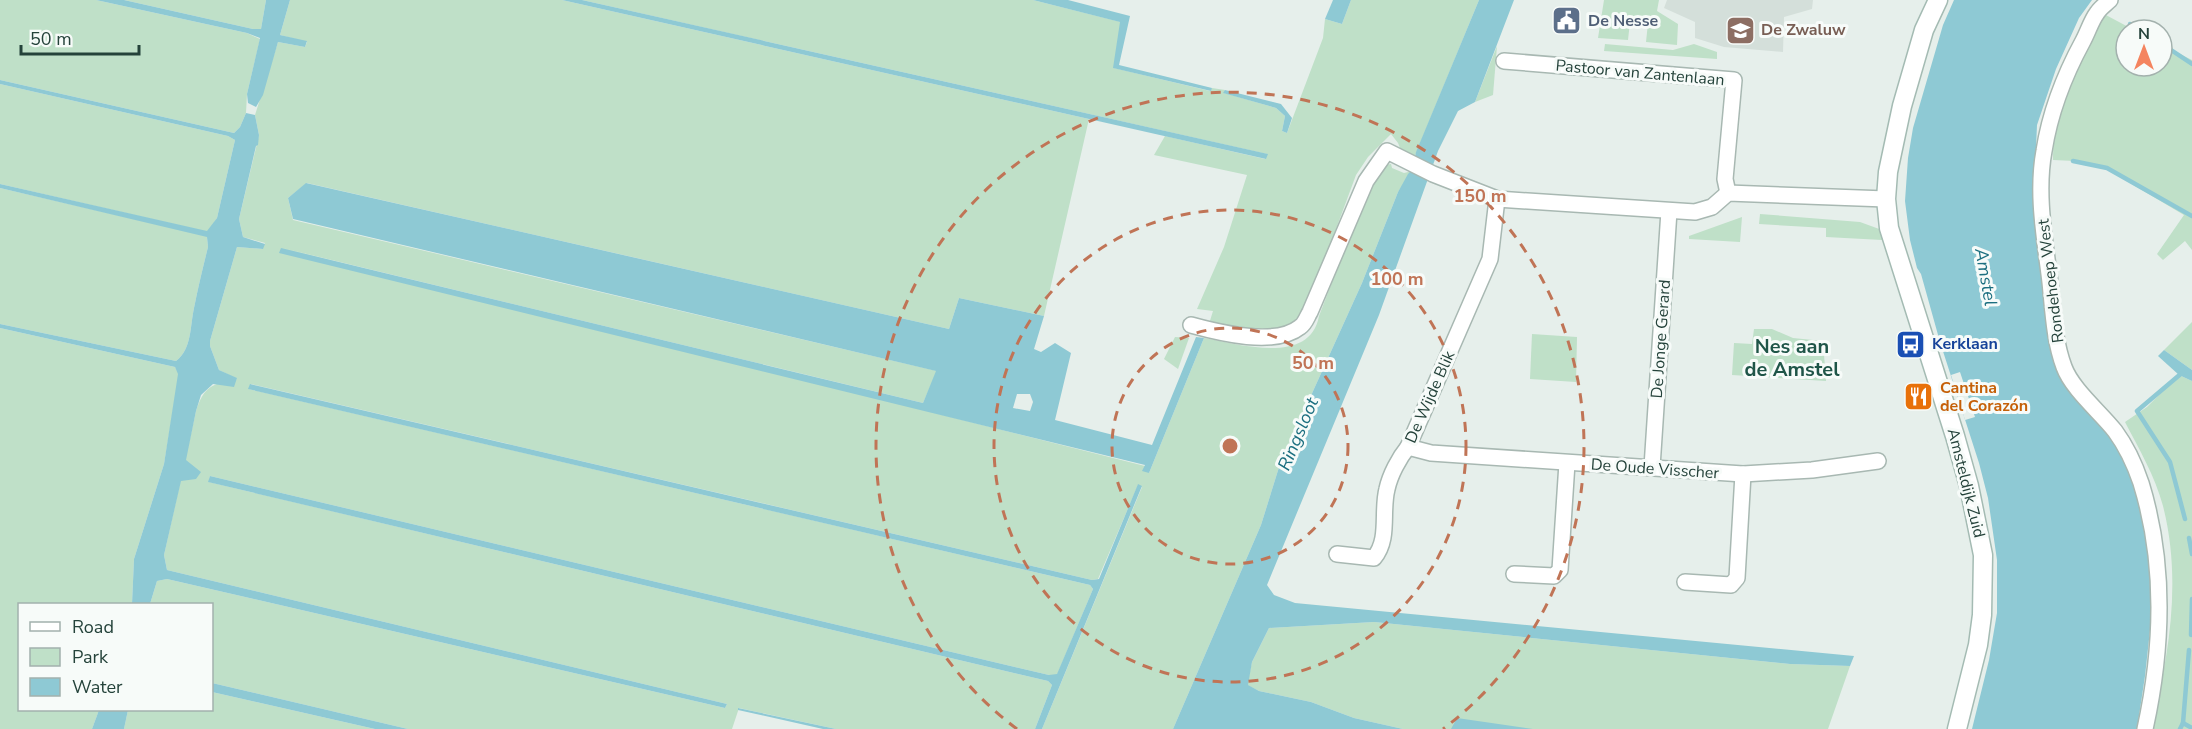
<svg xmlns="http://www.w3.org/2000/svg" width="2192" height="729" viewBox="0 0 2192 729" font-family="'Nunito Sans',sans-serif">
<style>
.built{fill:#d4dfda}
.green{fill:#bfe0c8}
.water{fill:#8ec9d4;fill-rule:evenodd}
.pier{fill:#e6efeb}
.lines{fill:none;stroke-linecap:round;stroke-linejoin:round}
.stream{stroke:#8ec9d4;stroke-width:4.5}
.street-casing{stroke:#a8b8b2;stroke-width:18}
.secondary-casing{stroke:#a4bbb3;stroke-width:21}
.street{stroke:#fff;stroke-width:15}
.secondary{stroke:#fff;stroke-width:18}
.ring{fill:none;stroke:#c07456;stroke-width:3;stroke-dasharray:10 8}
.labels{text-anchor:middle;dominant-baseline:central;stroke-width:6;stroke-linejoin:round;paint-order:stroke}
.service-label{font-size:16px;font-weight:bold;fill:#4e5e75;stroke:#f7fbf9;text-anchor:start}
.education-label{font-size:16px;font-weight:bold;fill:#785e54;stroke:#f7fbf9;text-anchor:start}
.street-label{font-size:16px;fill:#24423a;stroke:#f7fbf9}
.transit-label{font-size:16px;font-weight:bold;fill:#164399;stroke:#f7fbf9;text-anchor:start}
.food-label{font-size:16px;font-weight:bold;fill:#c56008;stroke:#f7fbf9;text-anchor:start}
.water-label{font-size:18px;font-style:italic;fill:#1c6f80;stroke:#f7fbf9}
.quarter-label{font-size:20px;font-weight:bold;fill:#1f5548;stroke:#f7fbf9}
.centre{fill:#c07456;stroke:#f7fbf9;stroke-width:3}
.ring-label{font-size:18px;text-anchor:middle;font-weight:bold;fill:#c07456;stroke:#f7fbf9;stroke-width:6;stroke-linejoin:round;paint-order:stroke}
</style>
<rect width="100%" height="100%" fill="#e6efeb"/>
<path class="built" d="M1667 0H1813L1812 9 1784 17 1783 52 1724 47 1695 38V22L1664 8Z"/>
<g class="green">
<path d="M0 0H96L247 33 260 39 247 94 246 113 240 127 234 133 0 80Z"/>
<path d="M124 0H266L261 29H253Z"/>
<path d="M290 0H562L1089 119 1044 316 959 298 949 329 307 183 288 198 293 220 937 371 923 403 282 248 1145 466 1149 473 1204 338C1239 344 1310 366 1319 316L1372 178 1380 166 1391 164 1392 168 1404 173 1412 171 1398 192 1362 283 1280 464 1261 525 1173 729H1042L1142 487 1138 485 1098 579 1092 580 251 384 249 389 1090 585 1093 589 1057 675H1049L210 476 209 482 1048 681 1052 685 1035 729H836L739 708 732 729H408L212 683V604H150L157 581 167 579 725 708 727 704 167 570 164 555 196 411C204 386 212 384 237 379L219 370 210 346V341L237 247 262 249 265 243 243 237 239 219 259 135 255 115 278 42 305 47 307 42 280 35Z"/>
<path d="M582 0H1033L1121 22 1114 68 1210 91 1212 88 1225 90 1224 93 1276 108 1285 116 1282 131 1287 133 1323 38 1325 19 1342 24 1351 0H1479L1414 158 1402 153 1398 143 1391 134 1368 157 1356 175 1309 302C1286 346 1249 330 1209 324L1213 311 1197 309 1224 247 1247 175 1154 155 1165 136 1265 159 1267 154Z"/>
<path d="M1604 0H1659L1657 11 1678 24 1677 45 1646 42 1648 23 1630 22 1628 40 1598 38Z"/>
<path d="M2104 14 2134 30H2126V66H2162V45L2192 60V250L2185 241 2163 260 2157 254 2184 215 2108 170 2075 161 2053 160C2052 112 2082 56 2104 14Z"/>
<path d="M1605 44 1673 50 1694 44 1717 52V59L1604 51Z"/>
<path d="M1497 46 1493 95 1475 102Z"/>
<path d="M0 84 228 136 235 140 217 218 208 232 0 184Z"/>
<path d="M0 188 207 236 208 247C203 267 198 288 194 308 190 326 192 349 176 361L0 324Z"/>
<path d="M1760 214 1860 222 1882 230V240L1826 237V228L1759 224Z"/>
<path d="M1742 217 1740 242 1689 239V236Z"/>
<path d="M2192 322V370L2164 350Z"/>
<path d="M0 328 175 367 179 374 164 464 134 559 132 604H20V710H99L92 729H0Z"/>
<path d="M1754 329H1772L1793 338 1823 341 1826 381 1732 375 1734 343 1752 344Z"/>
<path d="M1532 334 1577 337 1576 382 1530 379Z"/>
<path d="M1175 337 1189 338 1178 369 1164 359Z"/>
<path d="M2179 375 2192 381V729H2151C2169 655 2182 581 2163 506 2155 476 2139 449 2125 422L2147 407Z"/>
<path d="M1374 622 1790 664 1850 666 1828 729H1403L1354 718 1311 702 1259 691 1247 685 1252 662 1269 628Z"/>
<path d="M212 692 375 729H124L128 710H212Z"/>
</g>
<g class="water">
<path d="M96 0H124L253 29H261L266 0H290L280 35 307 41 305 47 278 42 263 95 256 107 248 103 247 94 260 38 247 33Z"/>
<path d="M562 0H582L1268 154 1266 159Z"/>
<path d="M1033 0H1068L1130 16 1119 65 1212 88 1211 91 1113 68 1120 22Z"/>
<path d="M1333 0H1351L1342 24 1325 19Z"/>
<path d="M1479 0H1514L1475 102 1458 111 1438 151 1379 315 1267 585 1274 595 1295 603 1854 656 1850 666 1790 664 1374 622 1269 628 1252 662 1248 685 1259 691 1311 702 1354 718 1403 729H1173L1261 525 1280 464 1362 283 1398 192 1408 174 1412 170 1416 152Z"/>
<path d="M1954 0H2092L2079 18 2056 69 2037 125 2035 171 2040 244 2050 349 2060 372 2106 431 2129 467 2152 552V612L2145 676 2137 729H1972L1989 660 1997 613V560L1988 498 1979 463 1940 342 1921 274 1917 268 1910 240 1905 201 1908 158 1913 128 1943 25Z"/>
<path d="M0 80 234 133 240 127 246 113 255 115 259 135 258 145 256 146 239 219 243 237 265 244 263 249 237 247 210 341V346L219 370 237 378 234 387 213 384 201 395 196 411 186 460 201 472 196 479 181 481 164 555 167 570 727 704 725 708 167 579 157 581 150 604H132L134 559 164 464 178 374 175 367 0 328V324L176 361C192 349 190 326 194 308 198 288 203 267 208 247L207 237 0 188V184L207 231 217 218 235 140 228 136 0 84Z"/>
<path d="M1225 90 1281 104 1292 118 1287 133 1282 131 1285 116 1276 108 1223 93Z"/>
<path d="M306 183 949 329 959 298 1044 316 1034 349 1041 352 1055 343 1071 353 1055 420 1152 445 1196 337 1204 338 1149 473 1142 471 1145 465 279 253 281 248 923 403 936 371 293 219 288 198ZM1030 394 1033 402 1030 411 1013 408 1017 394Z"/>
<path d="M2164 350 2192 370V381L2179 375 2158 356Z"/>
<path d="M250 384 1092 580 1099 579 1138 484 1142 486 1042 729H1035L1052 685 1048 681 208 482 210 476 1049 675 1057 674 1093 589 1090 585 248 389Z"/>
<path d="M212 683 408 729H375L212 692Z"/>
<path d="M738 708 836 729H823L738 710Z"/>
<path d="M99 710H128L124 729H92Z"/>
<path d="M1457 718 1533 729H1451Z"/>
</g>
<path class="pier" d="M1960 372 1975 417 1965 420 1951 375Z"/>
<g class="lines">
<g class="stream">
<path d="M2130 24 2140 30"/>
<path d="M2162 44 2192 64"/>
<path d="M2073 161 2107 168 2192 216"/>
<path d="M2183 372 2137 411 2170 462 2185 519"/>
<path d="M2189 538 2192 554"/>
<path d="M2191 635 2192 599"/>
<path d="M2183 723 2189 650"/>
<path d="M2180 729 2183 723 2192 728"/>
</g>
<defs>
<g id="street">
<path d="M2110 0C2106 4 2100 8 2097 13 2091 21 2088 32 2083 41 2064 76 2050 112 2044 151 2036 194 2045 240 2050 282 2053 311 2054 340 2064 367 2072 389 2100 412 2115 431 2126 446 2135 465 2141 483 2166 564 2163 647 2145 729"/>
<path d="M1504 61 1734 80 1725 179 1728 193"/>
<path d="M1191 325C1220 333 1275 347 1300 327 1305 324 1307 317 1310 312L1366 181 1387 151 1433 174 1497 199 1695 212 1712 207 1728 193 1886 199"/>
<path d="M1408 447 1431 453 1743 474 1812 470 1878 461"/>
<path d="M1652 467 1669 211"/>
<path d="M1337 554 1374 558C1390 539 1381 512 1387 489 1390 475 1399 458 1408 447L1490 259 1497 199"/>
<path d="M1514 574 1554 576 1560 570 1567 463"/>
<path d="M1685 582 1731 585 1737 578 1743 474"/>
</g>
<path id="secondary" d="M1938 0 1924 30 1902 106 1888 172 1886 199 1889 228 1955 436 1969 486 1983 555 1982 615 1978 645 1957 729"/>
</defs>
<use href="#street" class="street-casing"/>
<use href="#secondary" class="secondary-casing"/>
<use href="#street" class="street"/>
<use href="#secondary" class="secondary"/>
</g>
<g class="ring">
<circle cx="1230" cy="446" r="118"/>
<circle cx="1230" cy="446" r="236"/>
<path d="M1017 729A354 354 0 1 1 1443 729"/>
</g>
<defs>
<symbol id="civic-square" viewBox="-11 -11 22 22"><rect x="-9" y="-9" width="18" height="18" rx="4" fill="#5c6f8a" stroke="#f7fbf9"/><path d="M-.6-6.5H3V-4.5H.6V-3L4-1V1h2V6H-6V1h2V-1L-.6-3ZM-1.2 2.5V6h2.4V2.5Z" fill="#fff"/></symbol>
<symbol id="school-square" viewBox="-11 -11 22 22"><rect x="-9" y="-9" width="18" height="18" rx="4" fill="#8d6e63" stroke="#f7fbf9"/><path d="M0-5L7-2L0 1L-7-2ZM-4 1L0 2.5L4 1V4Q0 6-4 4Z" fill="#fff"/></symbol>
<symbol id="bus-square" viewBox="-11 -11 22 22"><rect x="-9" y="-9" width="18" height="18" rx="4" fill="#1a4fb4" stroke="#f7fbf9"/><path d="M-5-6H5V4H4V6H2V4H-2V6H-4V4H-5ZM-3.5-4V0h7V-4ZM-3.5 1.2v1.5H-2V1.2ZM2 1.2v1.5H3.5V1.2Z" fill="#fff"/></symbol>
<symbol id="restaurant-square" viewBox="-11 -11 22 22"><rect x="-9" y="-9" width="18" height="18" rx="4" fill="#e8710a" stroke="#f7fbf9"/><path d="M-5-6h1v4h1v-4h1v4h1v-4h1v5L-1.5 .5V6h-2V.5L-5-1ZM5-6V6H3V1.5H1.5Q1.5-4 5-6Z" fill="#fff"/></symbol>
</defs>
<g fill-rule="evenodd">
<use href="#civic-square" x="1550" y="4" width="33" height="33"/>
<use href="#school-square" x="1724" y="14" width="33" height="33"/>
<use href="#bus-square" x="1894" y="328" width="33" height="33"/>
<use href="#restaurant-square" x="1902" y="380" width="33" height="33"/>
</g>
<g class="labels">
<g class="service-label">
<text x="1588" y="21">De Nesse</text>
</g>
<g class="education-label">
<text x="1761" y="30">De Zwaluw</text>
</g>
<g class="street-label">
<text transform="translate(1640 73) rotate(5)">Pastoor van Zantenlaan</text>
<text transform="translate(2051 281) rotate(-97)">Rondehoep West</text>
<text transform="translate(1661 339) rotate(-86)">De Jonge Gerard</text>
<text transform="translate(1430 397) rotate(-66)">De Wijde Blik</text>
<text transform="translate(1655 469) rotate(4)">De Oude Visscher</text>
<text transform="translate(1966 483) rotate(76)">Amsteldijk Zuid</text>
</g>
<g class="transit-label">
<text x="1932" y="344">Kerklaan</text>
</g>
<g class="food-label">
<text x="1940" y="388">Cantina<tspan x="1940" dy="18">del Corazón</tspan></text>
</g>
<g class="water-label">
<text transform="translate(1986 277) rotate(80)">Amstel</text>
<text transform="translate(1298 434) rotate(-67)">Ringsloot</text>
</g>
<g class="quarter-label">
<text x="1792" y="346">Nes aan<tspan x="1792" dy="23">de Amstel</tspan></text>
</g>
</g>
<circle cx="1230" cy="446" r="9" class="centre"/>
<g class="ring-label">
<text x="1480" y="202">150 m</text>
<text x="1397" y="285">100 m</text>
<text x="1313" y="369">50 m</text>
</g>
<rect x="18" y="603" width="195" height="108" fill="#f7fbf9" stroke="#a3b1ad" stroke-width="1.5"/>
<rect x="30" y="622" width="30" height="9" fill="#ffffff" stroke="#a3b1ad" stroke-width="1.5"/>
<text x="72" y="633" font-size="18" fill="#24423a">Road</text>
<rect x="30" y="648" width="30" height="18" fill="#bfe0c8" stroke="#a3b1ad" stroke-width="1.5"/>
<text x="72" y="663" font-size="18" fill="#24423a">Park</text>
<rect x="30" y="678" width="30" height="18" fill="#8ec9d4" stroke="#a3b1ad" stroke-width="1.5"/>
<text x="72" y="693" font-size="18" fill="#24423a">Water</text>
<g transform="translate(2144 48)"><circle r="28" fill="#f7fbf9" stroke="#a3b1ad" stroke-width="1.5"/>
<path d="M0-4.5L10 22L0 15L-10 22Z" fill="#f4845f"/>
<text y="-9" font-size="16" font-weight="bold" text-anchor="middle" fill="#24423a">N</text>
</g>
<path d="M21 45v9h118v-9" fill="none" stroke="#24423a" stroke-width="3"/>
<text x="30" y="45" font-size="18" fill="#24423a" stroke="#f7fbf9" stroke-width="4.5" paint-order="stroke">50 m</text>
</svg>
